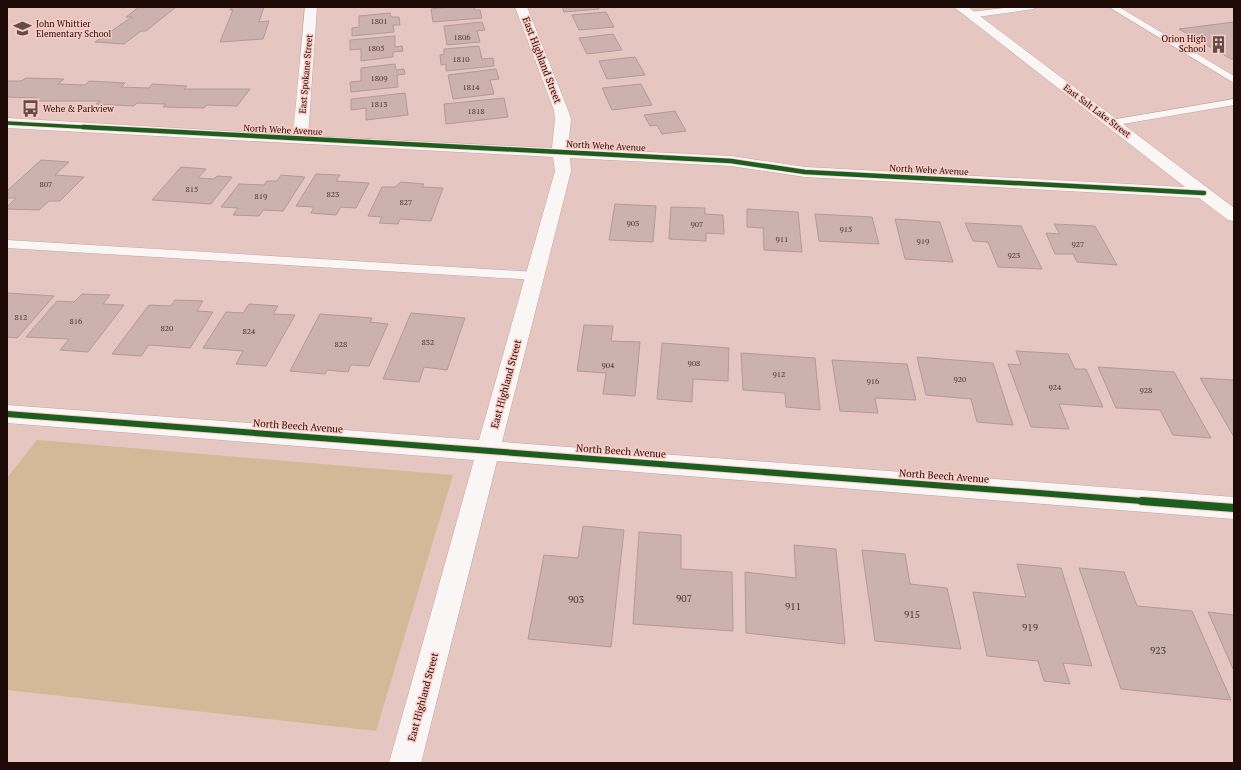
<svg xmlns="http://www.w3.org/2000/svg" width="1241" height="770" viewBox="0 0 1241 770" font-family="'PT Serif',serif">
<style>
.green{fill:#d3b998}
.building{fill:#cbb2ae;stroke:#b29a97}
.lines{fill:none;stroke-linecap:round;stroke-linejoin:round}
.lane-casing{stroke:#c0a7a4;stroke-width:1}
.street-casing{stroke:#c0a7a4;stroke-width:1}
.lane{fill:#fbf6f6;fill-rule:evenodd}
.street{fill:#fbf6f6;fill-rule:evenodd}
.cycleway-far3-casing{stroke:#facbc4;stroke-width:5}
.cycleway-far2-casing{stroke:#facbc4;stroke-width:6}
.cycleway-far1-casing{stroke:#facbc4;stroke-width:8}
.cycleway-casing{stroke:#facbc4;stroke-width:10}
.cycleway-far3{stroke:#1b5e20;stroke-width:3.5}
.cycleway-far2{stroke:#1b5e20;stroke-width:4.5}
.cycleway-far1{stroke:#1b5e20;stroke-width:6}
.cycleway{stroke:#1b5e20;stroke-width:8}
.labels{text-anchor:middle;dominant-baseline:central;stroke-width:3;stroke-linejoin:round;paint-order:stroke}
.number-label{font-size:8px;fill:#493532}
.far-poi-label{font-size:9px;fill:#1e0b08;stroke:#facbc4;text-anchor:start}
.far-street-label{font-size:9px;fill:#1e0b08;stroke:#facbc4}
.street-label{font-size:10px;fill:#1e0b08;stroke:#facbc4}
.near-number-label{font-size:10px;fill:#493532}
</style>
<rect width="100%" height="100%" fill="#e6c6c1"/>
<path class="green" d="M37 440 453 475 376 731 7 690V478Z"/>
<g class="building">
<path d="M139 7H176L146 31H141L124 44 95 42 132 17H126Z"/>
<path d="M232 7H264L259 22 269 21 263 39 220 42 233 10H230Z"/>
<path d="M449 7H474L475 10H480L482 18 433 22 431 9Z"/>
<path d="M562 7H598L599 9 564 12Z"/>
<path d="M606 12 614 27 579 30 572 15Z"/>
<path d="M390 13 391 17H399L400 25H393L394 32 352 36V28L359 27V16Z"/>
<path d="M482 22 485 30 477 31 480 42 447 45 444 26Z"/>
<path d="M1234 22V59H1231L1179 29Z"/>
<path d="M613 34 622 50 587 54 579 38Z"/>
<path d="M395 36V47L402 46 403 51 393 52V57L361 61V49L350 50V40Z"/>
<path d="M479 46 482 59 493 58 494 66 446 71V64L441 65 440 55 444 54V49Z"/>
<path d="M635 57 645 75 607 79 599 61Z"/>
<path d="M395 64 396 70 404 69 405 74 397 75 398 87 351 92 350 82 361 81V68Z"/>
<path d="M496 69 499 79 490 80 494 94 453 99 448 75Z"/>
<path d="M26 78 64 79 58 84 85 85 89 81 125 83 121 87 149 88 152 84 187 86 184 89H250L237 106 207 105 204 108 163 107 166 104 137 103 134 106 96 104 100 101H34L37 98 7 97V81H21Z"/>
<path d="M641 84 652 105 612 110 602 88Z"/>
<path d="M405 93 408 115 366 120V108L351 110V99Z"/>
<path d="M504 98 508 117 446 124 444 104Z"/>
<path d="M675 111 686 131 662 134 657 125 650 126 644 115Z"/>
<path d="M41 160 69 162 55 175 84 177 60 201H49L39 210 7 209V207L16 198H7V191Z"/>
<path d="M181 167 206 169 198 178 214 179 217 176 232 177 211 204 152 200Z"/>
<path d="M316 174 340 175 336 181 369 183 356 208 341 207 336 215 311 213 314 207 296 206Z"/>
<path d="M281 175 305 177 283 211 263 210 259 216 233 215 238 208 221 207 239 184 264 185 267 181H277Z"/>
<path d="M401 182 424 184 422 187 443 188 431 221 400 219 398 224 379 223 382 217 368 216 382 187H395Z"/>
<path d="M615 204 656 206 653 242 609 240Z"/>
<path d="M671 207 705 208V214L723 215 724 234 706 233V241L669 239Z"/>
<path d="M747 209 798 212 802 252 764 250 763 228 747 227Z"/>
<path d="M815 214 872 217 879 244 819 241Z"/>
<path d="M895 219 940 222 953 262 905 259Z"/>
<path d="M965 223 1021 226 1042 269 998 267 988 242 973 241Z"/>
<path d="M1054 224 1095 226 1117 265 1077 262 1073 254H1055L1046 233 1060 234Z"/>
<path d="M7 293 54 296 17 338 7 337Z"/>
<path d="M82 294 110 295 103 304 124 305 88 352 60 350 69 339 26 337 57 301 74 302Z"/>
<path d="M175 300 203 301 197 311 213 312 190 348 149 345 141 356 112 354 149 305 171 306Z"/>
<path d="M249 304 278 306 273 314 295 315 266 366 236 364 243 351 203 348 226 312 243 313Z"/>
<path d="M411 313 465 318 447 370 424 367 419 382 383 379Z"/>
<path d="M320 314 372 318 370 322 388 324 369 366 351 365 348 372 327 370 325 374 290 371Z"/>
<path d="M584 325 613 326 611 341 640 342 635 396 603 394 606 373 577 371Z"/>
<path d="M662 343 729 348 728 381 693 379 692 402 657 399Z"/>
<path d="M1016 351 1068 354 1075 369H1086L1103 407 1059 404 1069 429 1031 427 1008 364 1021 365Z"/>
<path d="M741 353 815 358 820 410 786 407 785 393 743 390Z"/>
<path d="M917 357 993 363 1013 425 977 422 971 399 926 395Z"/>
<path d="M832 360 907 364 916 400 875 398 878 413 840 411Z"/>
<path d="M1098 367 1174 372 1211 438 1173 435 1160 410 1116 408Z"/>
<path d="M1200 378 1234 380V437Z"/>
<path d="M583 526 624 530 611 647 528 639 544 555 578 558Z"/>
<path d="M639 532 681 535V569L732 572 733 631 633 624Z"/>
<path d="M794 545 836 549 845 644 746 633 745 572 796 578Z"/>
<path d="M862 550 905 554 910 584 947 588 961 649 875 641Z"/>
<path d="M1017 564 1061 568 1092 666 1063 663 1070 684 1044 681 1038 661 987 656 973 592 1026 597Z"/>
<path d="M1079 568 1124 572 1137 606 1192 611 1231 700 1121 689Z"/>
<path d="M1208 612 1234 615V671Z"/>
</g>
<g class="lines">
<defs>
<g id="lane">
<path d="M1013 7H1037L1033 9 970 18 966 15 970 12Z"/>
<path d="M1109 7H1119L1234 76V83Z"/>
<path d="M1234 99V105L1111 126 1106 123 1111 120Z"/>
<path d="M7 240 535 272 540 273 542 276 540 279 535 280 7 248Z"/>
</g>
<path id="street" d="M305 7H317L308 136 552 148 555 119 554 110 515 7H527L568 110 571 119 568 148 731 156 805 167 1185 187 954 7H968L1234 208V221L1228 220 1199 198 805 177 731 166 570 158 571 171 502 442 1234 497V519L497 461 421 763H389L474 460 7 423V405L479 440 555 171 553 157 7 128V118L293 135Z"/>
</defs>
<use href="#lane" class="lane-casing"/>
<use href="#street" class="street-casing"/>
<use href="#lane" class="lane"/>
<use href="#street" class="street"/>
<defs>
<path id="cycleway-far3" d="M7 123 100 128"/>
<path id="cycleway-far2" d="M83 127 731 161 805 172 1204 193"/>
<path id="cycleway-far1" d="M7 414 1155 502"/>
<path id="cycleway" d="M1142 501 1234 508"/>
</defs>
<use href="#cycleway-far3" class="cycleway-far3-casing"/>
<use href="#cycleway-far2" class="cycleway-far2-casing"/>
<use href="#cycleway-far1" class="cycleway-far1-casing"/>
<use href="#cycleway" class="cycleway-casing"/>
<use href="#cycleway-far3" class="cycleway-far3"/>
<use href="#cycleway-far2" class="cycleway-far2"/>
<use href="#cycleway-far1" class="cycleway-far1"/>
<use href="#cycleway" class="cycleway"/>
</g>
<defs>
<symbol id="school-bare" viewBox="-9 -9 18 18"><path d="M0-5L7-2L0 1L-7-2ZM-4 1L0 2.5L4 1V4Q0 6-4 4Z" fill="#644c49" stroke="#facbc4" stroke-width="2.5" paint-order="stroke"/></symbol>
<symbol id="building-bare" viewBox="-9 -9 18 18"><path d="M-4-6H4V6H1V3H-1V6H-4ZM-2.5-4.3h1.7v1.8h-1.7ZM.8-4.3h1.7v1.8H.8ZM-2.5-1h1.7V.8h-1.7ZM.8-1h1.7V.8H.8Z" fill="#644c49" stroke="#facbc4" stroke-width="2.5" paint-order="stroke"/></symbol>
<symbol id="bus-bare" viewBox="-9 -9 18 18"><path d="M-5-6H5V4H4V6H2V4H-2V6H-4V4H-5ZM-3.5-4V0h7V-4ZM-3.5 1.2v1.5H-2V1.2ZM2 1.2v1.5H3.5V1.2Z" fill="#644c49" stroke="#facbc4" stroke-width="2.5" paint-order="stroke"/></symbol>
</defs>
<g fill-rule="evenodd">
<use href="#school-bare" x="10" y="16" width="25" height="25"/>
<use href="#building-bare" x="1206" y="32" width="25" height="25"/>
<use href="#bus-bare" x="18" y="96" width="25" height="25"/>
</g>
<g class="labels">
<g class="number-label">
<text x="379" y="21">1801</text>
<text x="462" y="37">1806</text>
<text x="376" y="48">1805</text>
<text x="461" y="59">1810</text>
<text x="379" y="78">1809</text>
<text x="471" y="87">1814</text>
<text x="379" y="104">1813</text>
<text x="476" y="111">1818</text>
<text x="46" y="184">807</text>
<text x="192" y="189">815</text>
<text x="333" y="194">823</text>
<text x="261" y="196">819</text>
<text x="406" y="202">827</text>
<text x="633" y="223">903</text>
<text x="697" y="224">907</text>
<text x="846" y="229">915</text>
<text x="782" y="239">911</text>
<text x="923" y="241">919</text>
<text x="1078" y="244">927</text>
<text x="1014" y="255">923</text>
<text x="21" y="317">812</text>
<text x="76" y="321">816</text>
<text x="167" y="328">820</text>
<text x="249" y="331">824</text>
<text x="428" y="342">832</text>
<text x="341" y="344">828</text>
<text x="694" y="363">908</text>
<text x="608" y="365">904</text>
<text x="779" y="374">912</text>
<text x="960" y="379">920</text>
<text x="873" y="381">916</text>
<text x="1055" y="387">924</text>
<text x="1146" y="390">928</text>
</g>
<g class="far-poi-label">
<text x="36" y="24">John Whittier<tspan x="36" dy="10">Elementary School</tspan></text>
<text x="1206" y="39" text-anchor="end">Orion High<tspan x="1206" dy="10">School</tspan></text>
<text x="43" y="109">Wehe &amp; Parkview</text>
</g>
<g class="far-street-label">
<text transform="translate(306 74) rotate(-85)">East Spokane Street</text>
<text transform="translate(1097 111) rotate(37)">East Salt Lake Street</text>
<text transform="translate(283 130) rotate(3)">North Wehe Avenue</text>
<text transform="translate(606 146) rotate(3)">North Wehe Avenue</text>
<text transform="translate(929 170) rotate(3)">North Wehe Avenue</text>
</g>
<g class="street-label">
<text transform="translate(542 60) rotate(69)">East Highland Street</text>
<text transform="translate(506 384) rotate(-75)">East Highland Street</text>
<text transform="translate(298 426) rotate(4)">North Beech Avenue</text>
<text transform="translate(621 451) rotate(4)">North Beech Avenue</text>
<text transform="translate(944 476) rotate(4)">North Beech Avenue</text>
<text transform="translate(423 697) rotate(-75)">East Highland Street</text>
</g>
<g class="near-number-label">
<text x="684" y="598">907</text>
<text x="576" y="599">903</text>
<text x="793" y="606">911</text>
<text x="912" y="614">915</text>
<text x="1030" y="627">919</text>
<text x="1158" y="650">923</text>
</g>
</g>
<rect width="1241" height="770" fill="none" stroke="#1e0b08" stroke-width="16"/>
</svg>
